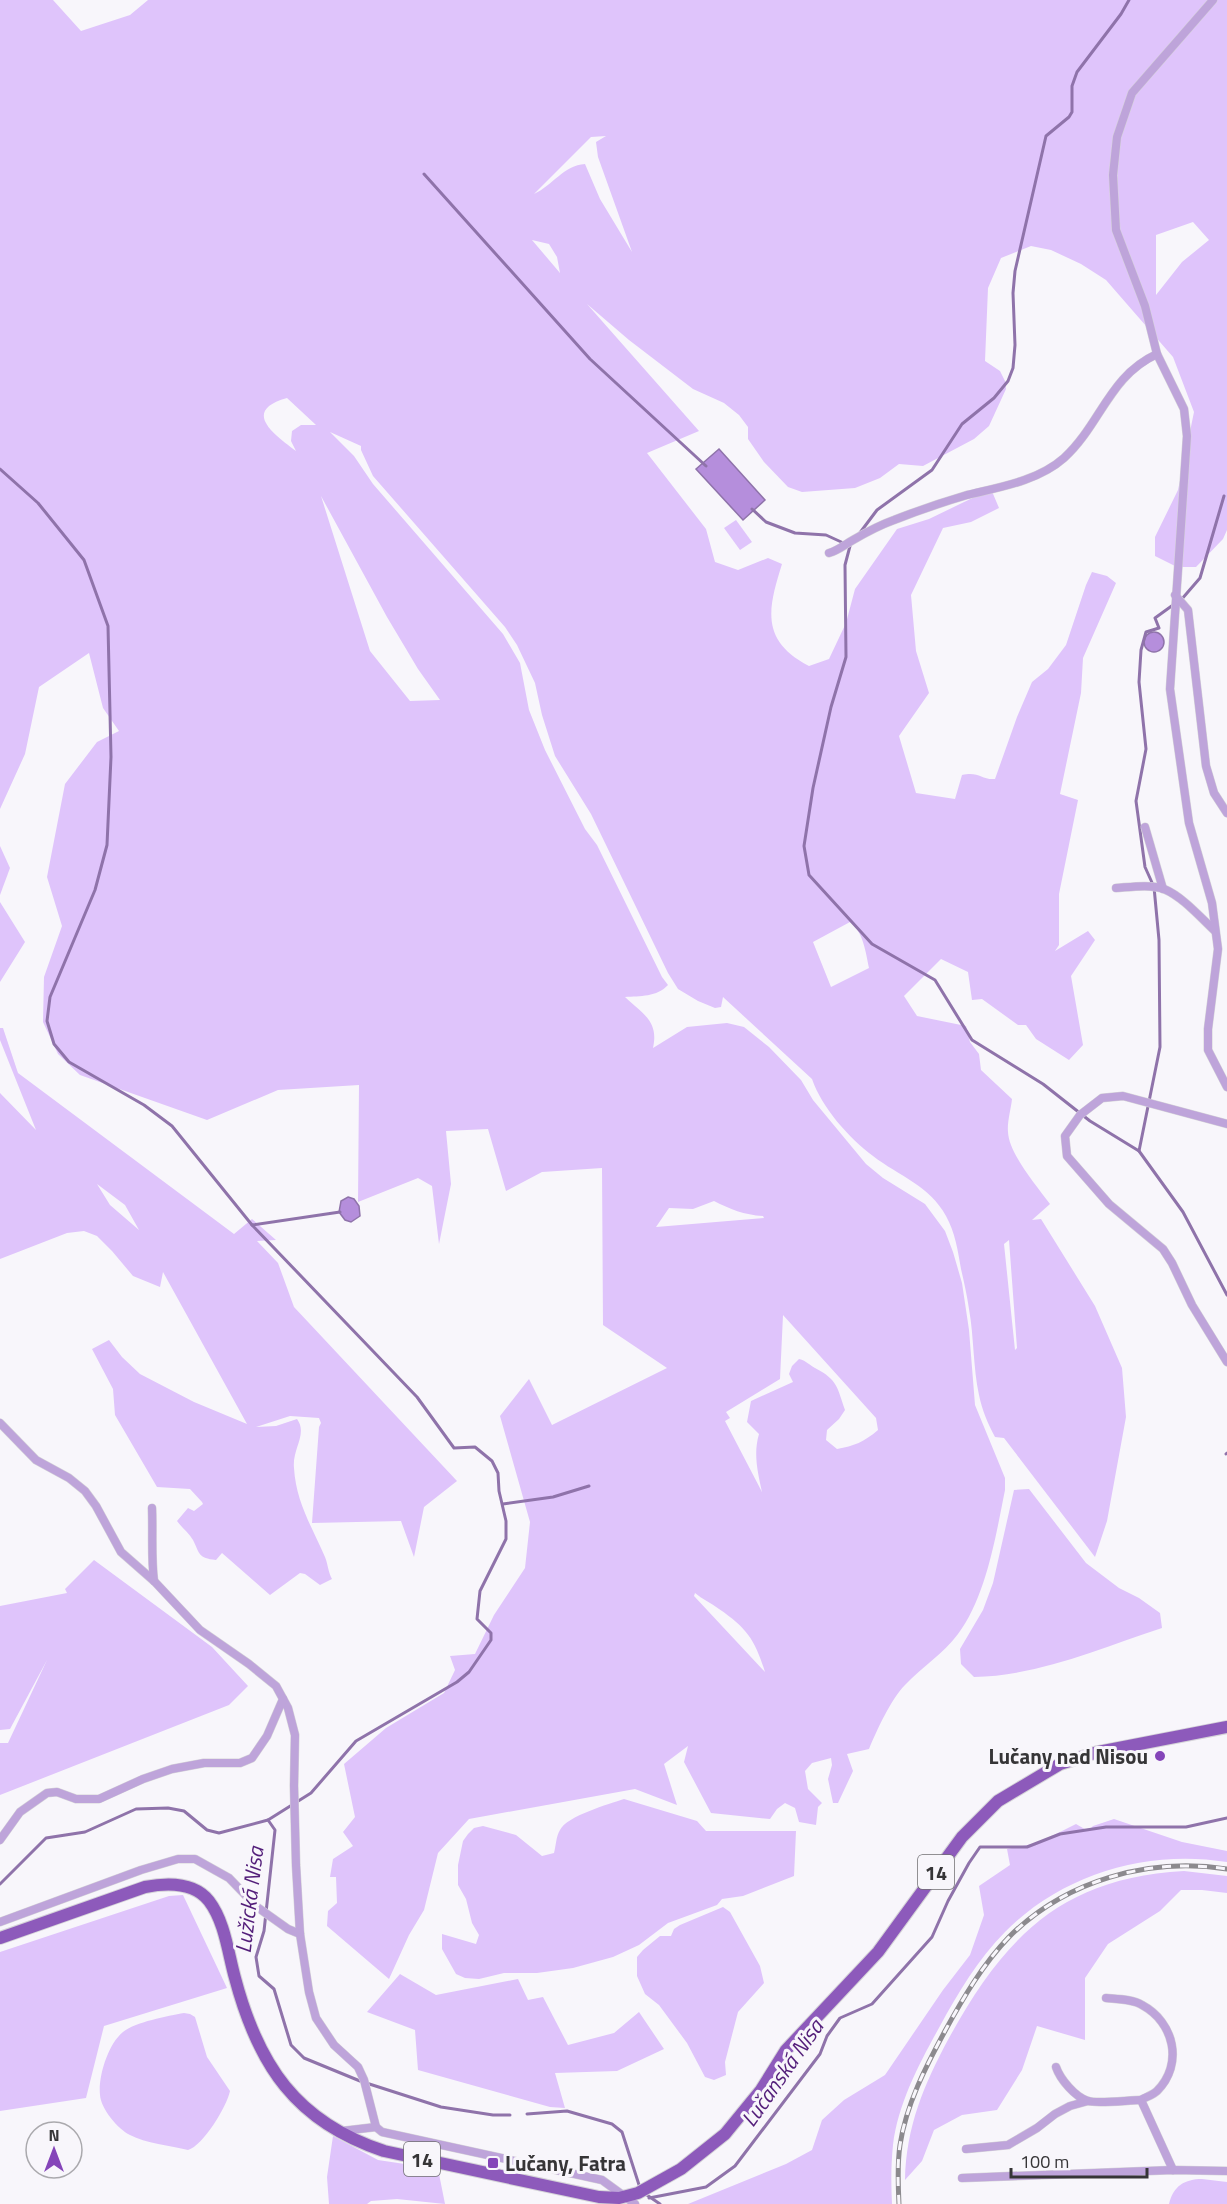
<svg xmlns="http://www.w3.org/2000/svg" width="1227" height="2204" viewBox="0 0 1227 2204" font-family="'Titillium Web',sans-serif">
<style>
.green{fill:#dfc4fb;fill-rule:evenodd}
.water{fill:#b58edc;stroke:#8f73aa;stroke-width:1.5}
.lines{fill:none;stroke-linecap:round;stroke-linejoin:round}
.stream{stroke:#8f73aa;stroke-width:3}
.minor-casing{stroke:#d5d3d8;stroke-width:9}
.primary-casing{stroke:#d5d3d8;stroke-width:14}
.minor{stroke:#bea4da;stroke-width:8}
.primary{stroke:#8d5abb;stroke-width:12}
.rail-casing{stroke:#8c8a8e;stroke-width:5}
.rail{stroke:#f8f6fb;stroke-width:3;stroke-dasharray:9;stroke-linecap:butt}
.poi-dot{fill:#8545b9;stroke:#f8f6fb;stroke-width:2}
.labels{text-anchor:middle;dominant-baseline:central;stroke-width:6;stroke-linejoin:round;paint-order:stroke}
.shield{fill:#f8f6fb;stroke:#706f72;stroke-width:1.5}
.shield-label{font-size:20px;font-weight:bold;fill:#363537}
.poi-label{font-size:21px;font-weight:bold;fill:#363537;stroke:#f8f6fb;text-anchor:end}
.water-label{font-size:22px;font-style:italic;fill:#531e7a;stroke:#f8f6fb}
</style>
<rect width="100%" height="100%" fill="#f8f6fb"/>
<g class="green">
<path d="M0 0H53L81 31 130 15 148 0H1227V530L1223 539 1196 567H1177L1155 556V537L1178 490 1194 412 1173 357 1106 280 1081 264 1051 250 1031 246 1001 258 988 288 985 361 1000 371 1005 381 1006 389 989 426 974 439 923 466 899 464 880 478 855 488 802 492 788 487 764 462 748 439V427L739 415 724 403 693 389 629 340 587 304 699 431 647 453 706 529 715 562 738 570 768 558 782 564C768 609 760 640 809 666L829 659 846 623 855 589 897 529 929 519 991 489 999 508 971 522 943 528 911 595 916 651 929 693 899 736 916 793 955 799 962 775C979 771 981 780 995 779L1017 717 1032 682 1048 669 1066 645 1086 585 1092 572 1107 576 1116 583 1083 658 1081 693 1060 794 1078 800 1059 894V945L1055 951 1088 931 1095 940 1071 976 1083 1045 1069 1060 1036 1039 1026 1025H1018L982 999 972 1000 968 972 941 959 904 996 917 1016 966 1026 970 1042 979 1054 981 1070 1012 1099C1011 1109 1007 1122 1008 1132 1009 1154 1037 1186 1050 1204L1032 1220 1041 1219 1095 1306 1122 1368 1126 1417 1107 1521 1095 1557 1004 1438 995 1437C988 1424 982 1410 979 1395 973 1367 974 1337 969 1309 967 1295 964 1282 961 1269 958 1251 955 1232 946 1216 930 1186 899 1176 873 1156 849 1138 822 1108 812 1079L723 997 721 1007 715 1008 698 1001 678 989 668 973 591 814 555 756 542 715 535 683 517 645 505 627 373 476 361 450V446L330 432 354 456 373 484 503 634 520 663 529 710 545 750 585 829 597 845 662 977 668 985C657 997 640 996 625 997 643 1014 659 1021 653 1048L687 1027 727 1023 744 1027 769 1047 801 1080 813 1100 866 1164 883 1178 925 1204 945 1231 953 1252 962 1283 969 1330 975 1405 1005 1478V1490C996 1535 986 1597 958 1634 943 1654 922 1667 905 1685 891 1699 877 1730 869 1749L847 1754 853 1771 838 1803H833L828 1779 832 1765 831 1758 812 1763 805 1771 808 1789 822 1803 818 1807 816 1825 799 1822 795 1808 785 1803 777 1809 770 1819 711 1813 684 1762 688 1746 664 1764 677 1805 635 1789 469 1819 438 1853 424 1910 409 1935 389 1979 327 1926 328 1911 337 1903 336 1877H330L333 1859 353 1846 343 1832 355 1817 344 1764 386 1728 444 1693 455 1670 450 1656 475 1654 494 1615 525 1568 530 1522 500 1416 529 1379 552 1425 667 1368 603 1325 602 1168 542 1172 506 1191 488 1129 446 1131 451 1184 439 1244 432 1186 418 1178 358 1202 359 1085 278 1090 207 1120 80 1075 58 1054 43 1022 44 977 62 926 47 877 65 784 97 742 119 731 103 708 89 653 39 687 25 754 0 809ZM606 136 596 142 598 157 632 252 600 199 585 164C564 165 552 186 534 194L591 137ZM1193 222 1209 240 1182 262 1156 295V235ZM532 240 549 244 557 257 560 273ZM287 398 316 425H301L292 431 291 441 296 451C274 434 241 411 287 398ZM321 496 387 617 418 669 440 700 410 701 370 651ZM850 922C863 931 866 953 869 968L831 987 813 942ZM714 1201C730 1209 744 1215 763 1216L764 1218 656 1227 669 1208 693 1209ZM1009 1240 1017 1348 1015 1350 1004 1244ZM783 1315 876 1418 878 1430C864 1442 854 1446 837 1449L826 1440 827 1430 839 1419 845 1410C837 1387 838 1380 815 1368 809 1365 807 1361 799 1359L792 1366 789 1374 793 1382 751 1401 747 1422 759 1434C753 1454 758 1473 762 1492L725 1421 730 1418 726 1412 780 1379ZM695 1593C702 1599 711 1603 719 1609 747 1628 755 1640 765 1672L694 1596Z"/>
<path d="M736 520 752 542 740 550 724 528Z"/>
<path d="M0 846 10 868 0 895Z"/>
<path d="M0 902 25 942 0 982Z"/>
<path d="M0 1028H3L18 1073 234 1234 252 1219 276 1240 257 1241 278 1263 294 1307 457 1481 424 1507 414 1557 401 1521 312 1523 319 1427 321 1423 319 1418 290 1416 256 1427 276 1426 297 1419C308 1434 292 1449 294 1468 296 1502 312 1527 325 1557 328 1564 328 1572 332 1579L320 1585 305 1574 300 1573 270 1595 222 1553 216 1560C198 1558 200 1554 193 1540 189 1533 182 1528 177 1521L188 1508 194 1511 203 1504 202 1502 190 1489 157 1487 115 1415 113 1389 92 1349 109 1340 122 1357 140 1374 194 1402 247 1424 163 1272 160 1287 133 1276 112 1251 97 1236 84 1231 67 1233 0 1259V1093L36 1130 0 1040ZM97 1184 125 1205 139 1230 110 1205Z"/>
<path d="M1029 1489 1086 1563 1119 1588 1139 1598 1160 1613 1162 1628C1101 1648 1038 1676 974 1677L961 1664 960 1649 983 1610 993 1583 1014 1490Z"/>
<path d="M94 1560 212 1647 248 1686 229 1705 0 1795V1743H8L47 1660 10 1729 0 1730V1606L67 1593 65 1589Z"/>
<path d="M624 1799 697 1821 706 1831H796L794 1876 743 1896 722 1899 717 1905 668 1923 639 1945 613 1957 573 1968 537 1973H504L479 1979 465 1978 456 1974 442 1949V1934L476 1944 479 1935 472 1923 466 1899 458 1885V1865L463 1841 468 1834 474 1828 483 1826 516 1835 542 1856 554 1853C556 1846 556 1836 560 1830 567 1816 609 1804 624 1799Z"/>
<path d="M1114 1819 1182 1842 1227 1851V1862C1147 1849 1062 1874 1005 1932 978 1959 958 1993 940 2026 920 2062 898 2103 893 2145 891 2164 891 2184 892 2204H688L786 2164 812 2150 822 2120 844 2100 885 2075 943 1990 970 1955 984 1915 979 1886 1010 1865 1007 1849 1038 1843 1076 1824 1088 1831 1093 1826Z"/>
<path d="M1184 1871 1227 1876V1893L1202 1890H1181L1160 1911 1108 1944 1085 1978V2040L1037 2026 1022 2070 997 2110 962 2115 934 2130 922 2161 905 2180C906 2127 924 2084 949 2038 1005 1936 1062 1878 1184 1871Z"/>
<path d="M183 1895 227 1988 104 2026 86 2098 0 2111V1952L169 1896Z"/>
<path d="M723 1907 730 1912 760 1966 764 1983 738 2012 725 2062 726 2075 714 2080 705 2077 687 2043 659 2005 645 1994 637 1976V1957L643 1950 660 1936H671L674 1929 680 1925Z"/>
<path d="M400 1974 436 1995 518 1979 528 2000 543 1997 568 2045 614 2033 639 2012 664 2049 617 2071 555 2073 565 2108 550 2107 418 2070 415 2030 367 2012Z"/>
<path d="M184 2013 190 2014 195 2017 207 2057 230 2091C227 2106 203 2146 188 2150 171 2146 145 2143 130 2135 118 2129 101 2109 100 2095 98 2077 108 2044 123 2032 135 2022 168 2016 184 2013Z"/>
<path d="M333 2136 378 2160 438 2169 445 2204 397 2199 371 2201 367 2204H329L327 2177Z"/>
<path d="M1202 2179 1227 2182V2204H1169C1173 2186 1185 2179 1202 2179Z"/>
</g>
<g class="water">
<path d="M719 449 765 500 743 520 696 469Z"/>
<circle cx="1154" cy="642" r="10"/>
<path d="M348 1197 354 1199 359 1206 360 1216 351 1222 345 1220 339 1212 341 1201Z"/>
</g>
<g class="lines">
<g class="stream">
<path d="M424 174 590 359 706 466"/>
<path d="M0 469 38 503 84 560 108 626 111 757 107 845 95 890 50 997 47 1021 54 1044 69 1062 144 1105 172 1126 252 1225 417 1397 454 1448 475 1447 492 1461 498 1473 499 1491 506 1521V1539L480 1591 477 1619 491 1633V1640L469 1672 457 1682 356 1741 311 1793 268 1820"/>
<path d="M752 509 766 522 795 533 826 535 850 546 845 565 846 657 831 707 813 788 804 846 809 875 872 944 935 980 972 1040 1043 1084 1090 1121 1139 1151 1183 1212 1227 1295"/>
<path d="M859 534 877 510 932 470 962 424 994 398 1008 381 1013 368 1015 345 1013 293 1015 271 1046 136 1069 117 1072 112V86L1077 72 1121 14 1129 0"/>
<path d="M1181 600 1200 578 1224 496"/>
<path d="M1139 1151 1160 1047 1159 940 1154 887 1145 867 1136 801 1146 749 1139 682 1141 650 1146 632 1159 628 1155 618 1173 605"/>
<path d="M252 1225 340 1212"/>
<path d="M1226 1454 1227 1453"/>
<path d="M503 1504 553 1497 589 1486"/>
<path d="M0 1884 46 1838 85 1832 136 1809 168 1808 184 1811 207 1830 219 1833 268 1820 275 1830 264 1931 256 1957 259 1976 274 1989 291 2045 304 2058 360 2081 441 2107 493 2115H510"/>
<path d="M527 2114 567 2111 612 2124 622 2132 640 2188"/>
<path d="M644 2193 660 2204"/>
<path d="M649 2198 706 2187 735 2166 820 2054 827 2036 840 2018 872 2004 932 1937 948 1901 969 1863 980 1847H1027L1060 1834 1106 1827H1186L1227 1818"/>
</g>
<defs>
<g id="minor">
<path d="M1213 0 1132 93 1117 137 1113 175 1116 230 1145 306 1157 354 1184 409 1187 436 1170 689 1189 823 1212 903 1218 949 1208 1029V1050L1227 1087"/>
<path d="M829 553C839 550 844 545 853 540 865 533 880 525 894 520 917 511 943 502 967 495 1000 487 1038 481 1064 458 1101 424 1109 376 1157 354"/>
<path d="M1175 595 1188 610 1206 766 1214 793 1227 813"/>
<path d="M1145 827 1163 889"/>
<path d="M1116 888C1131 887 1150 884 1164 889 1183 897 1200 917 1215 931"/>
<path d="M1227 1124 1123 1096 1102 1098 1080 1115 1065 1136 1067 1156 1109 1204 1163 1249 1172 1263 1192 1305 1227 1362"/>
<path d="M0 1423 36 1460 69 1478 85 1491 96 1506 121 1552 154 1581 200 1630 249 1664 276 1686 288 1708 295 1735 294 1786 296 1865 300 1934 309 1992 316 2018 334 2045 358 2067 364 2080 376 2127 382 2132 602 2180 635 2204"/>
<path d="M152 1508C153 1533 151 1557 154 1581"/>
<path d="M0 1840 20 1812 47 1793 57 1792 76 1799H99L143 1779 172 1769 204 1763H240L252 1758 267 1736 283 1699"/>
<path d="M0 1922 141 1870 178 1859H195L229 1878 257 1907 288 1929 300 1934"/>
<path d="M1106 1998C1117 1999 1133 1999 1142 2005 1174 2022 1184 2064 1157 2091 1153 2095 1146 2097 1141 2100L1173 2170"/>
<path d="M1056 2067C1060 2079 1075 2097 1088 2101 1098 2104 1129 2100 1141 2100"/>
<path d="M342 2131 376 2127"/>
<path d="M966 2149 1008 2145 1037 2128 1055 2114 1070 2106 1088 2101"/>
<path d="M962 2178 1173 2170 1227 2171"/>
</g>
<path id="primary" d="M0 1938 145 1887C166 1883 194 1882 209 1901 225 1922 228 1953 235 1978 258 2065 296 2122 384 2151L599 2197 619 2198 638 2193 681 2169 725 2134 761 2090 786 2050 878 1952 962 1837 998 1801 1060 1764 1098 1752 1227 1727"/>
</defs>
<use href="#minor" class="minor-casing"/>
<use href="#primary" class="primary-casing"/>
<use href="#minor" class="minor"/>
<use href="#primary" class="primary"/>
<defs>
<path id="rail" d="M899 2204C898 2184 897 2165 900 2145 906 2105 926 2066 945 2031 963 1998 983 1964 1009 1937 1066 1880 1149 1857 1227 1869"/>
</defs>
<use href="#rail" class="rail-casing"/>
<use href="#rail" class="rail"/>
</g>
<g class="poi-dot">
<circle cx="1160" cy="1756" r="6"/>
<rect x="487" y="2157" width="12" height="12" rx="3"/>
</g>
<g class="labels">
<g class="shield">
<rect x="918" y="1855" width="36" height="34" rx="4.5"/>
<rect x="404" y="2142" width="36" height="34" rx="4.5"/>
</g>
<g class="shield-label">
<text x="936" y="1872">14</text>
<text x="422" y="2159">14</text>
</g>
<g class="poi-label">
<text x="1148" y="1756">Lučany nad Nisou</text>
<text x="505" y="2163" text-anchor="start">Lučany, Fatra</text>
</g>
<g class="water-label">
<text transform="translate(249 1900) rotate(-83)">Lužická Nisa</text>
<text transform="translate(782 2073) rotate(-55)">Lučanská Nisa</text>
</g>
</g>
<g transform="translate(54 2150)"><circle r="28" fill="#f8f6fb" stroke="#aaa9ad" stroke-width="1.5"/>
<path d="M0-4.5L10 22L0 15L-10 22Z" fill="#8545b9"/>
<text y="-9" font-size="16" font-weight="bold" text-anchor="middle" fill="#363537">N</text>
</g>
<path d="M1011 2168v9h136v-9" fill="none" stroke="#363537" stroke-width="3"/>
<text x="1020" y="2168" font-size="18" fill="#363537" stroke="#f8f6fb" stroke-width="4.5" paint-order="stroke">100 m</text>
</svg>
